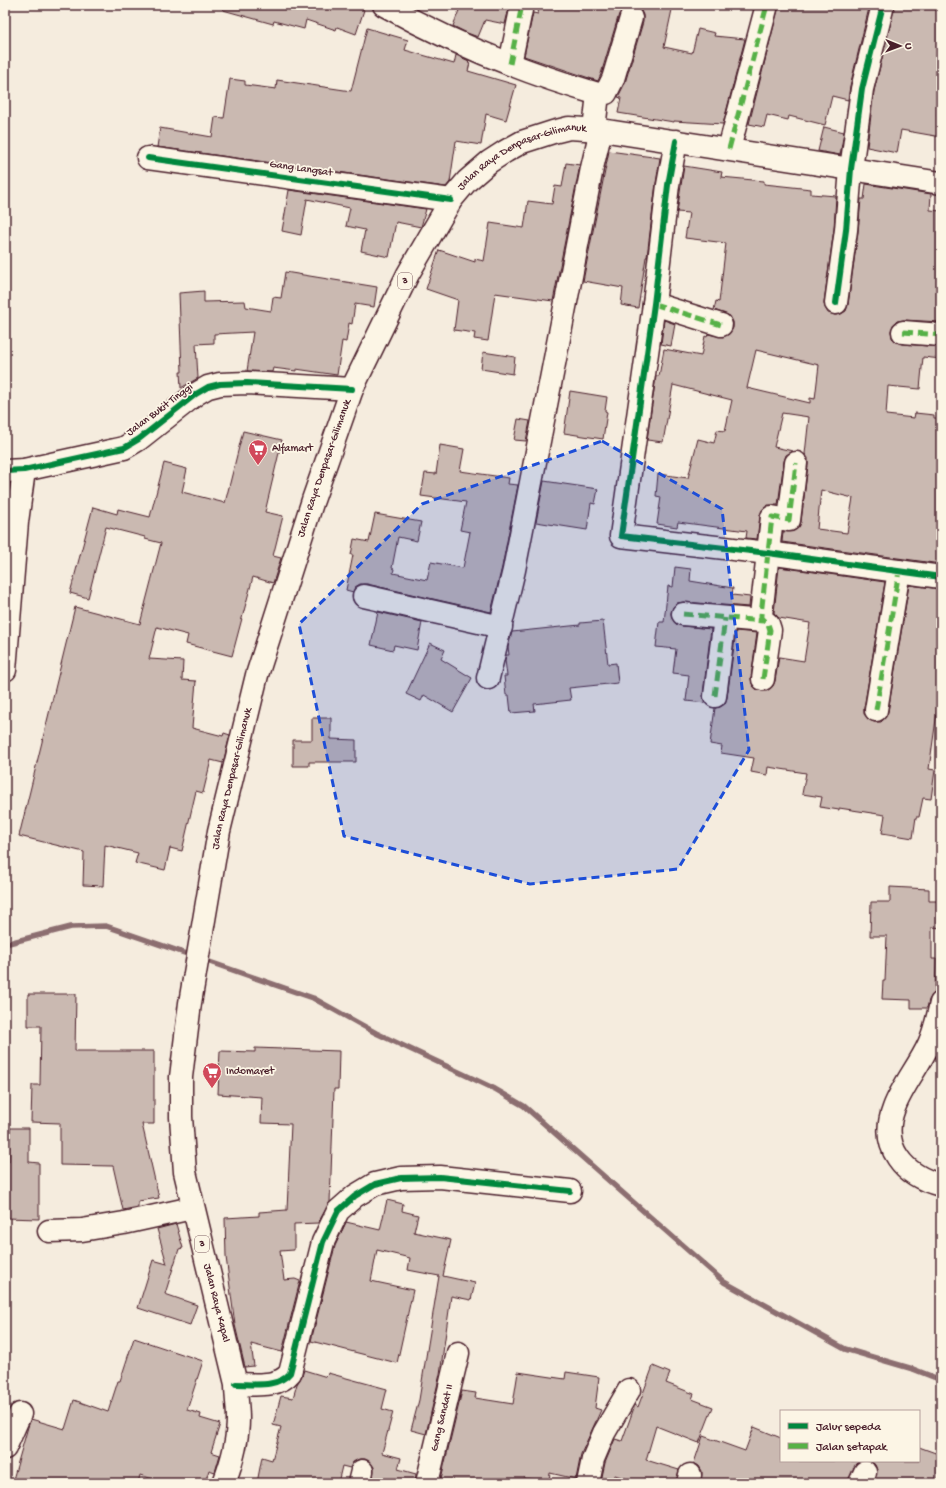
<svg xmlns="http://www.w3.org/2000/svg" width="946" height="1488" viewBox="0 0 946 1488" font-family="'Gochi Hand',sans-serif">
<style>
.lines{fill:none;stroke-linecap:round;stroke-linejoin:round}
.stream{stroke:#8c6e70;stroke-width:5.5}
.building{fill:#cab9b1;stroke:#4a1f2b;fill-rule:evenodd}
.minor-casing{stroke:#4a1f2b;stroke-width:25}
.highway-casing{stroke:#4a1f2b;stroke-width:25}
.minor{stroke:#fcf5e5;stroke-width:22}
.highway{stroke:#fcf5e5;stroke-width:22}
.quiet{stroke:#57b146;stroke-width:5;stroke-dasharray:10 5;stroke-linecap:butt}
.cycleway-casing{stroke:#fcf5e5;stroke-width:8}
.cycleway{stroke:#00873e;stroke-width:6}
.marked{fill:#1d4ed8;fill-opacity:0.2;stroke:#1d4ed8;stroke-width:3;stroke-dasharray:8 5;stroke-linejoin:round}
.labels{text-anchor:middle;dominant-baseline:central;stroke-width:3.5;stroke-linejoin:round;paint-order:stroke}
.shield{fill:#fcf5e5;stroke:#7f5f63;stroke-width:1}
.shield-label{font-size:10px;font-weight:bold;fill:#4a1f2b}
.street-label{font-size:11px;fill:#4a1f2b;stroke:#fcf5e5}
.poi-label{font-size:11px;fill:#4a1f2b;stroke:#fcf5e5;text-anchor:start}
</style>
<rect width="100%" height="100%" fill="#f5ecde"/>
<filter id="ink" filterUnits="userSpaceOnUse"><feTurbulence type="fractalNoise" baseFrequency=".025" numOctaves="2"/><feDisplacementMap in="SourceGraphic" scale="8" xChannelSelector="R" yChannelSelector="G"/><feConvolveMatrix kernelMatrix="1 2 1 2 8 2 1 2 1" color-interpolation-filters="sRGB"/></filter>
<g filter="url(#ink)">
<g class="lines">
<g class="stream">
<path d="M5 944 71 927 106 926 193 956"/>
<path d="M201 959 313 998 376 1033 495 1089 524 1106 724 1282 845 1349 913 1369 941 1380"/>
</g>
</g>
<g class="building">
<path d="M224 5H351L364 10 356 34 337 27 336 30 306 20 304 29 274 21 273 24 223 10Z"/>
<path d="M461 5H494L509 8 505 24 485 20 478 37 467 33 453 26Z"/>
<path d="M539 5H673L664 47 692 53 698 29 715 33 714 36 745 39 723 124 674 121V122L618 113 621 98 618 97 625 83 643 22V15L640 9 634 6H628L623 9 619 14 601 74 598 81 524 56 533 13 538 14Z"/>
<path d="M779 5H858L869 8 850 86 848 100 832 96 825 125 789 116 788 120 767 115 764 127 749 124Z"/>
<path d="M895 5H941V91L937 116 941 117V137L901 130 897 153 867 147 874 91Z"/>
<path d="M367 28 408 40 405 50 454 64 456 55 469 61 468 62 470 63 468 71 516 85 506 120 486 114 481 145 456 141 450 182 446 187 157 147 160 128 212 137 215 117 224 118 230 79 245 81V85L276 89 277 80 351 91Z"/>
<path d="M824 127 844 132 840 155 818 151Z"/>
<path d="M609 151 660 158 656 183 647 257H646L638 308 621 305 623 288 583 281Z"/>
<path d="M566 163 580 165 553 301 495 293 488 341 474 339 475 333 454 330 458 300 426 289 439 250 475 262V259L484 261 490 223 524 228 528 201 552 204 555 186 562 187Z"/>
<path d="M684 166 722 172 721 177 764 181V184L811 189V194L836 196 834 229 824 302 825 308 828 313 835 315 841 314 846 311 848 305 858 232 861 199H864L866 184 931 194 930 210 941 211V322L904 320 897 321 893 325 891 331 892 338 896 342 902 344 941 347V359L923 357 920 389 888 386 886 415 914 418 915 413 934 415V418H941V564L782 542 783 532 794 531 799 527 801 522 808 465V458L805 454 809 417 782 413 774 447 793 451 786 455 784 461 778 505H768L762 510 760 516 757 539 746 538 747 531 678 522 677 527 657 524 661 497 656 496 658 474 688 478 698 439 714 443 717 430 725 431 732 400 673 385 663 442 647 440 656 376H659L664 349 701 356 705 336 707 337 708 334 723 337 729 334 733 328V322L730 316 714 310 716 301 719 302 726 243 685 238 689 213 677 212ZM756 350 819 365 815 399 810 398V403L747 388ZM821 490 853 498 847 533 817 529Z"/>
<path d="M289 190 426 209 421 227 396 222 389 257 361 251 365 230 346 226 350 208 307 199 301 235 282 231Z"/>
<path d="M285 272 377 287 374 307 355 304 352 324 349 323 346 342 342 341 337 375 296 369V371L273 368 272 372 247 371 253 332 214 334V343L196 344 198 378 181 388 180 372H182L179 293 204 291V302L245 301 246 307 271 311 273 297 281 298Z"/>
<path d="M664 320 675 324 671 346 661 344Z"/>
<path d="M483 352 515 357 513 374 481 369Z"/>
<path d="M570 391 607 397 605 411 607 412 603 439 564 433Z"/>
<path d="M518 419 530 421 526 441 514 440Z"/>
<path d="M243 431 282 440 265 512 283 516 273 556 281 558 273 583 253 577 232 656 186 644 188 635 157 627 149 659 183 661 182 680 196 681 192 728 223 736 224 733 230 735 223 763 211 760 203 793 196 791 182 851 170 848 165 870 135 863 138 853 105 845 103 886 83 885 84 852 19 836 75 607 140 624 161 543 145 539V537L106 527 88 598 70 593 93 507 117 514 118 509 150 517 164 463 187 469 182 492 225 503Z"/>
<path d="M440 445 464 449 460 471 509 478 508 484 518 485 502 567 491 612 367 584H360L355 587 353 592 346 590 353 555H351L354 539 369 542 375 514 421 522 417 541 398 537 392 568 394 569 393 573 427 580 431 562 463 568 470 532 460 530 466 502 421 496 425 473 436 474Z"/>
<path d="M544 481 598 489 595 504 591 503 587 530 536 522Z"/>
<path d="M675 567 691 569 690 581 733 588 732 595 750 597 749 607 684 602 677 603 673 607 671 613 672 619 676 624 682 626 711 629 703 694 705 703 686 701 689 675 673 673 676 649 656 647 659 622H664L668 586 673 587Z"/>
<path d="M779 567 885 582 864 708V714L868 719 874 722H881L885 718 888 712 909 585 941 589V706L938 705 929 769 935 770 931 799 923 798 919 817H916L913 838 882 833 885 815 839 808V810L820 807 822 797 802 794 806 773 768 767 767 775 751 772 754 758 721 753 722 746 710 744 715 708 720 707 725 704 727 698 736 631 757 633 751 678 752 684 756 689 762 691H767L773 686 775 681 779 657 804 661 810 623 779 618 774 613Z"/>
<path d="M378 612 422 622 417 650 394 645 393 650 371 645Z"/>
<path d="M603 621 608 664 616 663 618 683 569 688 571 700 534 704 535 711 511 713 509 695H506L504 676H507L505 660 506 655H509L508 647 512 632 580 625V623Z"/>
<path d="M430 643 445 650 441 659 472 678 453 712 424 695 421 701 406 694Z"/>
<path d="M312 718H331V739L356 740V762H309V766H293V740H312Z"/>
<path d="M890 887 929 889V901H941V928L932 927V959H936L935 992 932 995 929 1000 927 1008H911V1000L882 999 883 981H885L887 936H870L871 902H890Z"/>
<path d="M28 994H76L75 1051H154V1124H142L159 1198 138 1201V1207L123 1210 113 1166 60 1165V1123L31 1122 32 1085H40L41 1026H28Z"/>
<path d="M255 1048 339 1051 338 1089H334L330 1202 318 1223 294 1224V1250L280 1251 284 1280 295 1279 300 1281 282 1352 251 1344 254 1366 245 1367 235 1325 226 1257 225 1218 259 1216V1212L287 1210 291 1124 261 1123 262 1097 218 1094 220 1051 255 1052Z"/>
<path d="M10 1128H29V1162L39 1163V1219L5 1218V1162H9Z"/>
<path d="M387 1200 403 1204 402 1211 418 1215 414 1232 451 1240 443 1276 475 1283 471 1300 451 1296 440 1374 426 1434 411 1430 419 1400 439 1276 408 1270 410 1258 377 1250 371 1281 413 1290 397 1363 311 1341 335 1246 346 1222 380 1230Z"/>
<path d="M176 1224 183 1248 179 1249 165 1294 197 1305 190 1325 138 1308 153 1260 167 1264 157 1229Z"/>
<path d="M134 1338 203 1361 187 1410 201 1414 200 1418 220 1424 211 1452 220 1455 215 1472 209 1470 205 1483H166L140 1475 138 1483H12L28 1427 31 1419 65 1429 74 1400 108 1412 118 1381H120Z"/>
<path d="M653 1366 670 1373 666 1383 694 1394 692 1399 713 1407 699 1443 656 1426 646 1460 679 1470 676 1483H640L615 1475 612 1483 601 1481 605 1463 615 1439 622 1441 635 1405 638 1407Z"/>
<path d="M304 1370 327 1377 328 1373 387 1389 382 1409 393 1412 382 1453 401 1458 398 1469 416 1474 415 1483H382L373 1480 374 1467 370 1462 365 1459H359L353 1462 350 1468 342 1466 338 1483H257L262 1457 272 1460 281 1427 273 1425 281 1396 293 1398 297 1384 302 1376Z"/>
<path d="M518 1372 565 1379 566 1372 599 1377 595 1408 601 1410 581 1454 576 1479 550 1473 549 1482 524 1478 523 1483H440L462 1391 476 1393 475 1398 513 1404Z"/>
<path d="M754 1427 781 1438V1461H860L854 1467 848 1483H701L702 1471 699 1466 694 1463 703 1436 745 1451Z"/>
<path d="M919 1447 941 1455V1483H874L877 1470 875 1465 871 1461H919Z"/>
</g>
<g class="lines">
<defs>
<g id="minor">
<path d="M384 5C452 43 523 72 598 94"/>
<path d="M510 64 522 5"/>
<path d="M594 129 598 94 606 93 613 79 631 18"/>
<path d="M676 141 668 185 654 304 621 536 768 553 941 577"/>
<path d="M729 149 767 5"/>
<path d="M148 158 451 200"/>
<path d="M836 303 846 230 851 169 862 89 883 5"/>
<path d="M654 304 721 325"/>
<path d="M903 332 941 335"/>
<path d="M5 471 24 470 124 448 139 439 196 394 208 387 220 384 247 383 352 389"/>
<path d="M364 596 501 627"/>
<path d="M683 614 763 621"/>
<path d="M5 670 17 522 24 470"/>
<path d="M488 678 514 570 592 168 601 130"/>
<path d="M763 679 770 630 768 624 761 618V615L772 517 789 520 796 463"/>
<path d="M715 696 725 618"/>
<path d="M876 710 899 571"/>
<path d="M941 1003C938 1016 935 1031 929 1044 919 1066 902 1086 894 1108 879 1147 904 1176 941 1185"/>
<path d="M49 1231 82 1230 124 1223 192 1208"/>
<path d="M236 1384C254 1384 278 1388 290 1373L323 1242 338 1211 355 1196 375 1184 401 1178 440 1177 570 1191"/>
<path d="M5 1448 20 1414"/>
<path d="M359 1483 362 1471"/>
<path id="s1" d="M427 1483 458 1353"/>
<path d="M588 1483 593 1459 604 1433 629 1390"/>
<path d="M688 1483 690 1475"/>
<path d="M860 1483 865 1472"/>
</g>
<g id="highway">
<path id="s2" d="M224 1483C232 1462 238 1441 238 1419 238 1407 236 1396 236 1384L185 1172 181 1117V1077L190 1003 219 831 257 675 313 500 352 389 408 274 451 200 467 181 489 162 506 151 522 142 553 132 569 128 601 130 941 183"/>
</g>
</defs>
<use href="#minor" class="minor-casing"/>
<use href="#highway" class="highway-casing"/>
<use href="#minor" class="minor"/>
<use href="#highway" class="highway"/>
<g class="quiet">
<path d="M510 64 522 5"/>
<path d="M729 149 767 5"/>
<path d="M654 304 721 325"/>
<path d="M903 332 941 335"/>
<path d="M683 614 763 621"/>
<path d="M763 679 770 630 768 624 761 618V615L772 517 789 520 796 463"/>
<path d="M715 696 725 618"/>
<path d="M876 710 899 571"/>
</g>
<defs>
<g id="cycleway">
<path d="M676 141 668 185 654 304 621 536 768 553 941 577"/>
<path d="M148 158 451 200"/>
<path d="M836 303 846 230 851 169 862 89 883 5"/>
<path d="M5 471 24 470 124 448 139 439 196 394 208 387 220 384 247 383 352 389"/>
<path d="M236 1384C254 1384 278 1388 290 1373L323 1242 338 1211 355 1196 375 1184 401 1178 440 1177 570 1191"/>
</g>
</defs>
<use href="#cycleway" class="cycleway-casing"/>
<use href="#cycleway" class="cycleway"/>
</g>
</g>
<path class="marked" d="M602 441 722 509 749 750 678 869 530 884 344 836 299 624 422 504Z"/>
<defs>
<symbol id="supermarket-pin" viewBox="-11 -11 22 30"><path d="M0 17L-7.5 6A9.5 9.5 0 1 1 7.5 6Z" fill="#d1495b" stroke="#fcf5e5"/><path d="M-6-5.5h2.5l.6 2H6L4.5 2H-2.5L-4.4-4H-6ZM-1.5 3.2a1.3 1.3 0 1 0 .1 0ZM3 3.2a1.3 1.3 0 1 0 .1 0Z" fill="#fff"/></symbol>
</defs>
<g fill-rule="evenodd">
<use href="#supermarket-pin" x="247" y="438" width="22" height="30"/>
<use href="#supermarket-pin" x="201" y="1061" width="22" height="30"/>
</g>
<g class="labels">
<g class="shield">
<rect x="398" y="273" width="14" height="16" rx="3"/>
<rect x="195" y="1236" width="14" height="16" rx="3"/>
</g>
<g class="shield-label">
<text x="405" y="281">3</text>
<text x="202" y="1244">3</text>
</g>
<g class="street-label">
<text stroke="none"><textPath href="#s2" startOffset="1425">Jalan Raya Denpasar-Gilimanuk</textPath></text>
<text transform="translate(301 169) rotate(8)">Gang Langsat</text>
<text transform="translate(160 410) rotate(-37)">Jalan Bukit Tinggi</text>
<text stroke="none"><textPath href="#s2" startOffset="1041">Jalan Raya Denpasar-Gilimanuk</textPath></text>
<text stroke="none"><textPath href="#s2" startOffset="717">Jalan Raya Denpasar-Gilimanuk</textPath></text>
<text transform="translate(216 1303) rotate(76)">Jalan Raya Kapal</text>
<text stroke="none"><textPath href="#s1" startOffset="67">Gang Sandat II</textPath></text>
</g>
<g class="poi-label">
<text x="272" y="449">Alfamart</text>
<text x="226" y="1072">Indomaret</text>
</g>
</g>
<rect width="946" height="1488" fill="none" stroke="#fcf5e5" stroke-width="20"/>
<rect x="10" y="10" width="926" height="1468" fill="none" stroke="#4a1f2b" stroke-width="1.5" filter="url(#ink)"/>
<rect x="780" y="1410" width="140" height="52" fill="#fcf5e5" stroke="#b59f9b"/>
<rect x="788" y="1423" width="20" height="6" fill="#00873e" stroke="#b59f9b"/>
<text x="816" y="1430" font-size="12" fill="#4a1f2b">Jalur sepeda</text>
<rect x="788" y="1443" width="20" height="6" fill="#57b146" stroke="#b59f9b"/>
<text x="816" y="1450" font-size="12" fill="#4a1f2b">Jalan setapak</text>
<g transform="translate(900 46) rotate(91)" stroke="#fcf5e5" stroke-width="3" paint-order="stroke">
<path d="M0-3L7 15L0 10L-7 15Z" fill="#4a1f2b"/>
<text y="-6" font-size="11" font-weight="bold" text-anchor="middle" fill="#4a1f2b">U</text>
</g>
</svg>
